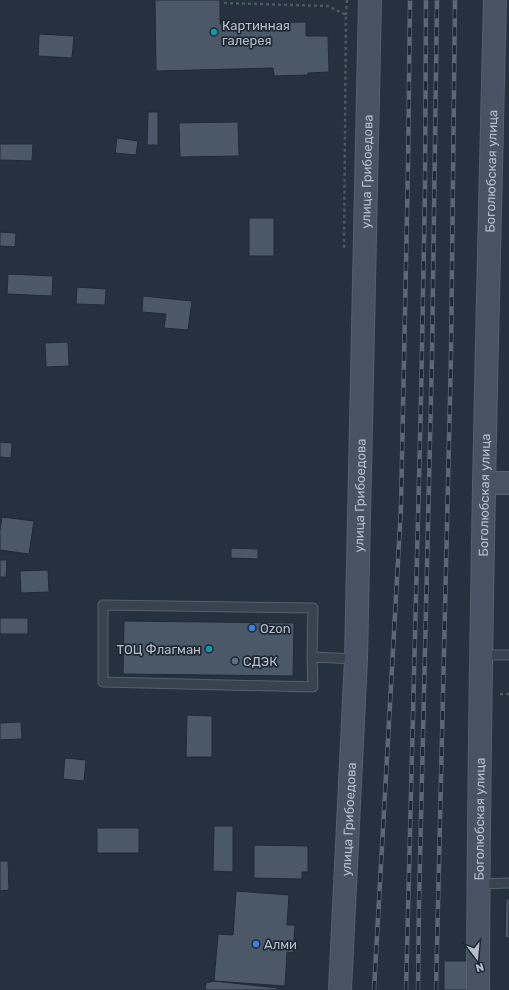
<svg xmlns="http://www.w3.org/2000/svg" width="509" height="990" viewBox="0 0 509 990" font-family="Rubik,sans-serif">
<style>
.building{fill:#4b5868;stroke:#202a36}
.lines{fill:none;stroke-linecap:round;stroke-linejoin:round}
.lane-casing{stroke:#57616d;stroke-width:11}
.secondary-casing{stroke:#57616d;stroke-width:24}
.path{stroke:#455b5d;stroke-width:2.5;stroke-dasharray:3 3;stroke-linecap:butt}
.lane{stroke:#39434f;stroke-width:9}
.secondary{stroke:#475262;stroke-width:22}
.rail-casing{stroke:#5c6776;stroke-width:4.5}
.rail{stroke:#1e2834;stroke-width:3;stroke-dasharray:9;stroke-linecap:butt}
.culture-dot{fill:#0f9aa8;stroke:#1e2834;stroke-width:1.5}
.shop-dot{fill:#3f7fe0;stroke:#1e2834;stroke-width:1.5}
.service-dot{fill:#5c6f8a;stroke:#1e2834;stroke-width:1.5}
.labels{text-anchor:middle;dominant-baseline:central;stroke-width:3.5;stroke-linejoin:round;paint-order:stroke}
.poi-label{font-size:13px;fill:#b6beca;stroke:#1e2834;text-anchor:start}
.street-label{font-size:13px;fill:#b6beca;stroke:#1e2834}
</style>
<rect width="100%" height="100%" fill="#25313f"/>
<g class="building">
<path d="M155 0H220V24L306 22V36H328L329 72 308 73V75L274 76 273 68 156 71Z"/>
<path d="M39 34 74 36 72 58 38 56Z"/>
<path d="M148 112H158V145H147Z"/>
<path d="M238 122 239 156 180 157 179 123Z"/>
<path d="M117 138 138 141 136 155 115 153Z"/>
<path d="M0 144H33L32 161 0 160Z"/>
<rect x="249" y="218" width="25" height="38"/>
<path d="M0 232 16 233 15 247 0 246Z"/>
<path d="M8 274 53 276 52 296 7 294Z"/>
<path d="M77 287 106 289 105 305 76 304Z"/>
<path d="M143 296 192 301 188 330 164 328 166 314 142 312Z"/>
<path d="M68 342 69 366 46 367 45 343Z"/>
<path d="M0 442 12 443 11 458 0 457Z"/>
<path d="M2 517 34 521 29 554 0 550V530Z"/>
<path d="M231 548 258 549V559L231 558Z"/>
<path d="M0 560H7L6 577H0Z"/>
<path d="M48 570 49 592 21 593 20 571Z"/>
<rect x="0" y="618" width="28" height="16"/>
<path d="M124 621 294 623 293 676 123 674Z"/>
<path d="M187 715 212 716V757H186Z"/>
<path d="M21 722 22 739 0 740V723Z"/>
<path d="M65 758 86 760 84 781 63 779Z"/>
<path d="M214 826H233V872L213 871Z"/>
<rect x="97" y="828" width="42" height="25"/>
<path d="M254 845 308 846V872H302V879L254 878Z"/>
<path d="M0 861H8L9 890 0 891Z"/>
<path d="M236 891 289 895 287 925H295L293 953 287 952 285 986 214 981 218 934 233 935Z"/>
<path d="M506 899H509V938H505Z"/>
<rect x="444" y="961" width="31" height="29"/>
<path d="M214 981 278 988 277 990H205L206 983Z"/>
</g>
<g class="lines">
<defs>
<g id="lane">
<path d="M482 655H509"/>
<path d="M312 657 313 687 103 682V605L313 608 312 657 356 659"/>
<path d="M478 884 509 883"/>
</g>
<g id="secondary">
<path d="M484 483H509"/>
<path id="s1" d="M340 990 356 659 370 0"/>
<path id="s2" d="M478 990C479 660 487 330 495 0"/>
</g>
</defs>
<use href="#lane" class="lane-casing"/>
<use href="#secondary" class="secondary-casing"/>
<g class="path">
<path d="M224 3 328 6 346 15 344 248"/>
<path d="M346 15 347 0"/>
<path d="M500 694H509"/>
</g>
<use href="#lane" class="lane"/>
<use href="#secondary" class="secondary"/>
<defs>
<g id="rail">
<path d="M374 990 401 507 408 166 410 0"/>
<path d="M406 990 421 400 425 189 426 0"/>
<path d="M418 990 419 903 432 357 437 0"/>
<path d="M436 990 451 356 455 0"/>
</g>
</defs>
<use href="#rail" class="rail-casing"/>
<use href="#rail" class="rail"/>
</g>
<g class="culture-dot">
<circle cx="214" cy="32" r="4"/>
<circle cx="209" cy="649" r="4"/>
</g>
<g class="shop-dot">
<circle cx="252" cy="628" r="4"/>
<circle cx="256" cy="944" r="4"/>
</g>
<circle class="service-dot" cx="235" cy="661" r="4"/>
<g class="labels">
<g class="poi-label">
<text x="222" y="25">Картинная<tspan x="222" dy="15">галерея</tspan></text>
<text x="260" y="628">Ozon</text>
<text x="201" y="649" text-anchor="end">ТОЦ Флагман</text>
<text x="243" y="661">СДЭК</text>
<text x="264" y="944">Алми</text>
</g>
<g class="street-label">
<text stroke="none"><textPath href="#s1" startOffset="819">улица Грибоедова</textPath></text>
<text stroke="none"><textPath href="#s2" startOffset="819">Боголюбская улица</textPath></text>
<text stroke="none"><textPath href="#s1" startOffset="495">улица Грибоедова</textPath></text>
<text stroke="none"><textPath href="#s2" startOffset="495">Боголюбская улица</textPath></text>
<text stroke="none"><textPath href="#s1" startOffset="171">улица Грибоедова</textPath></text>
<text stroke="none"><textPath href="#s2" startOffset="171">Боголюбская улица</textPath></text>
</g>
</g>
<g transform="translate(477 958) rotate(164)" stroke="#1e2834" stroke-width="3" paint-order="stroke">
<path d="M0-3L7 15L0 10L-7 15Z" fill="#b6beca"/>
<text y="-6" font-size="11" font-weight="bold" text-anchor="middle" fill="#b6beca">N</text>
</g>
</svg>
